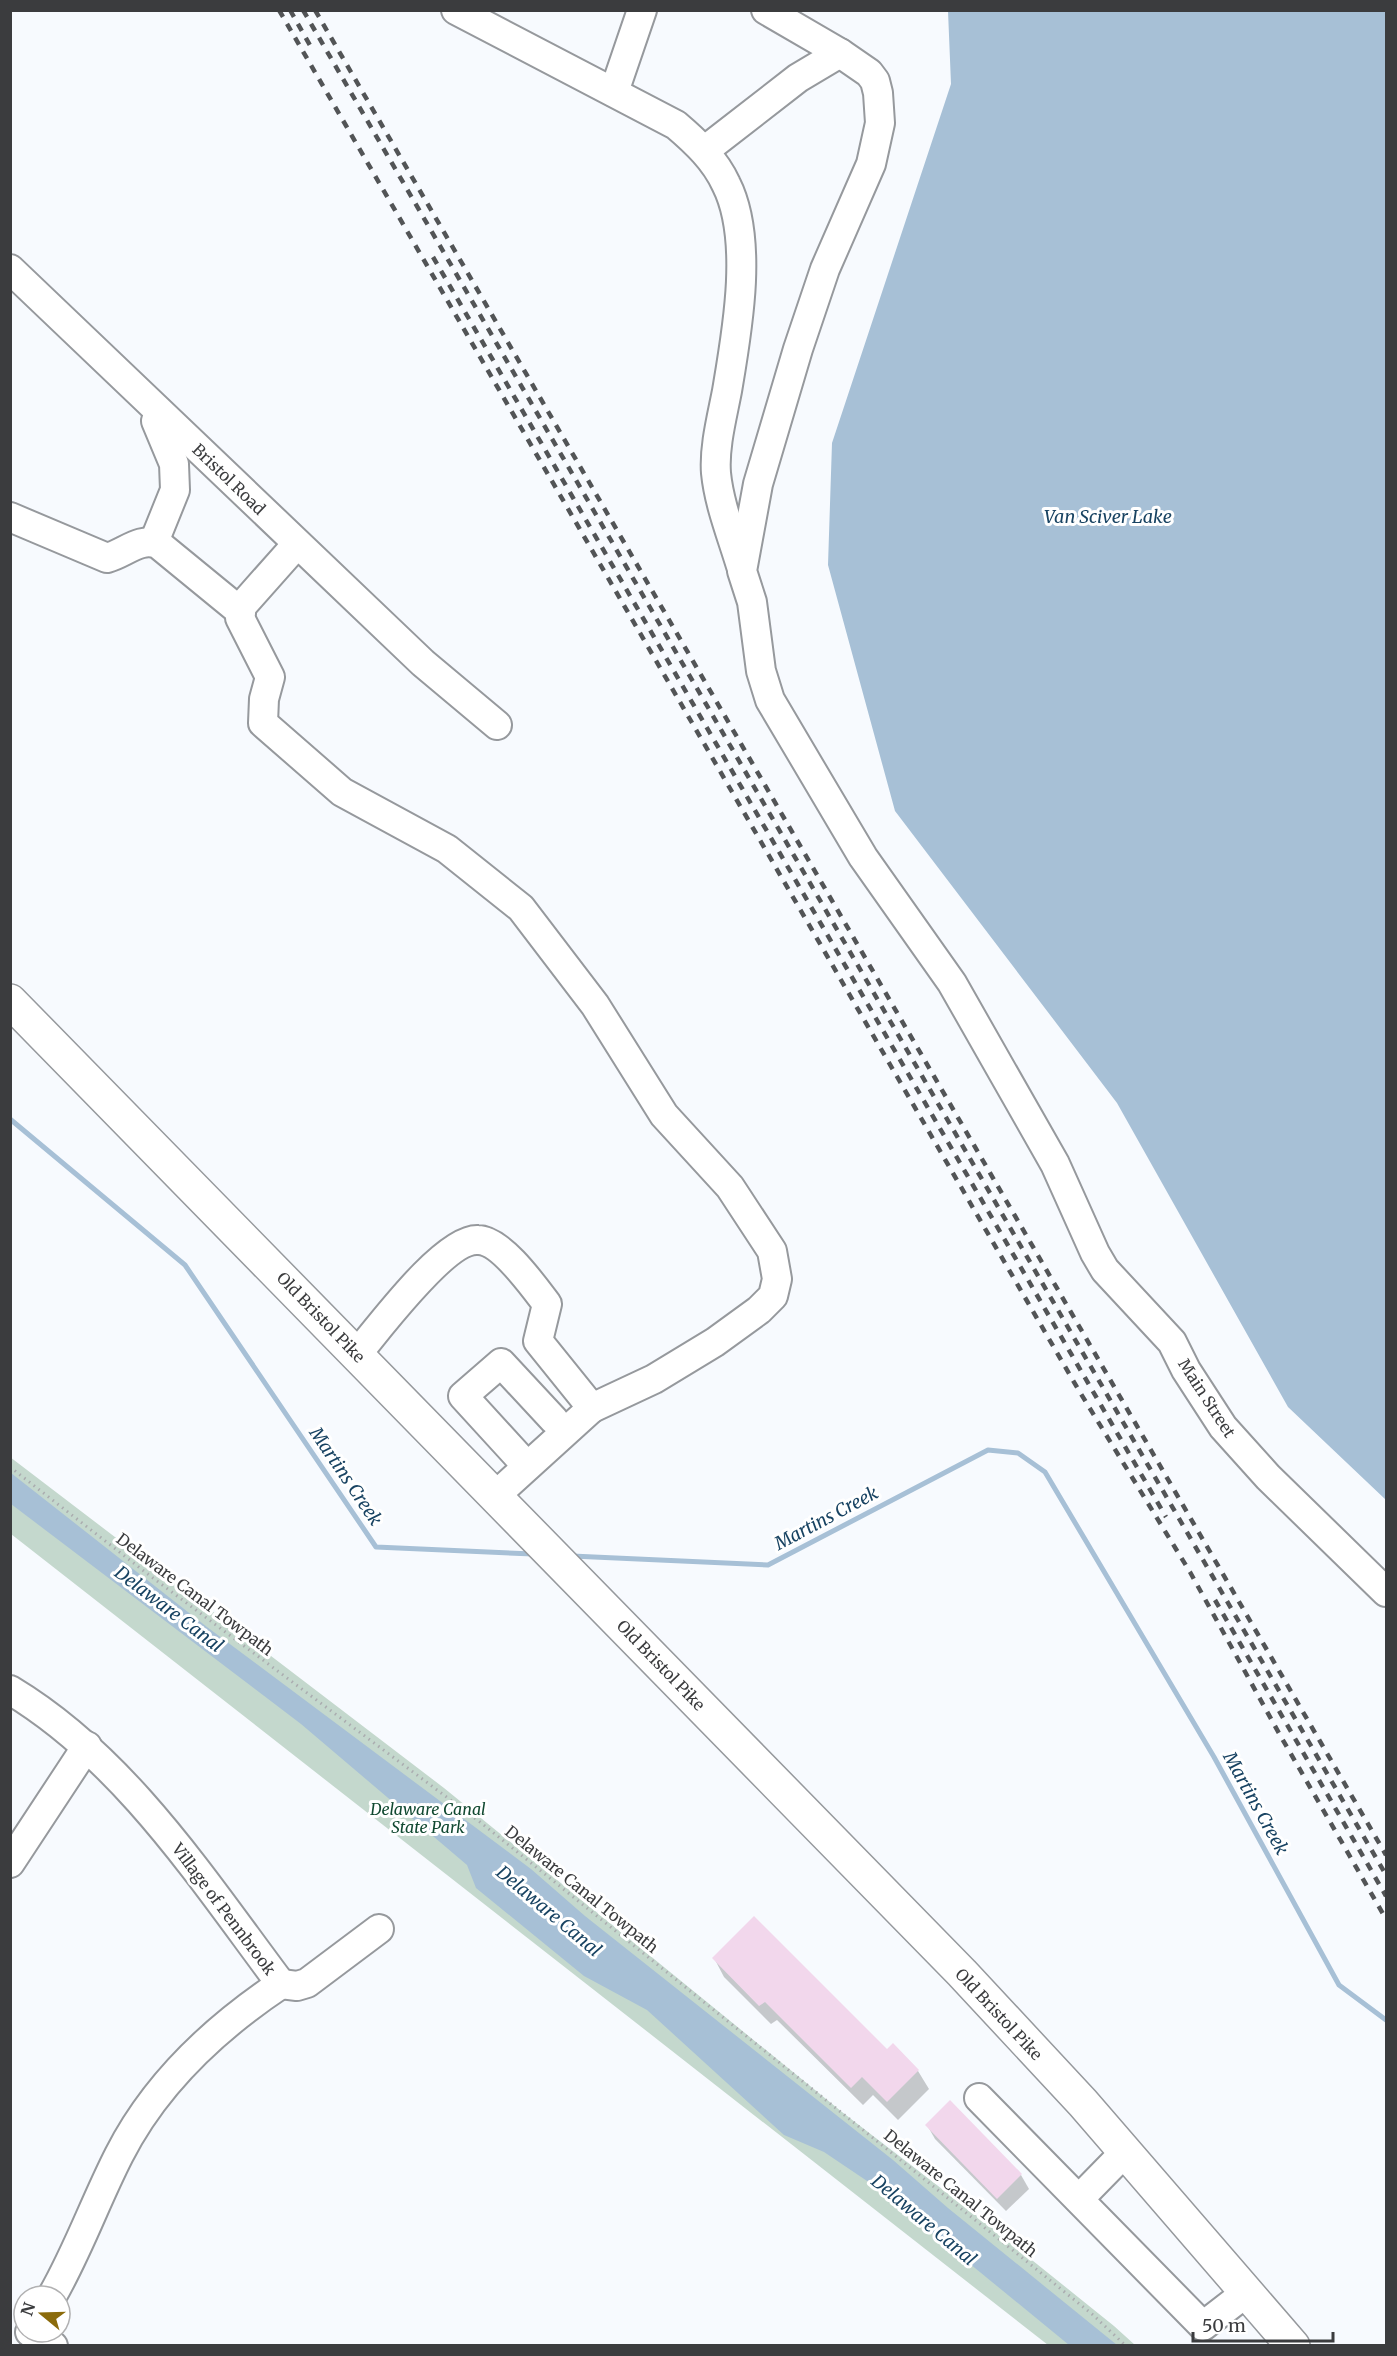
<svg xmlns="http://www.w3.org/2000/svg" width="1397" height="2356" viewBox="0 0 1397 2356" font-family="Merriweather,serif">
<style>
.green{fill:#c4d8cd}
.water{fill:#a7c0d6}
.shadow{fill:#0003}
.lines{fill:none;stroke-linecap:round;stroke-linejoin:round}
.stream{stroke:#a7c0d6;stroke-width:5}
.building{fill:#f2d7ec}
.minor-casing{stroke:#96999d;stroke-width:32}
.major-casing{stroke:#96999d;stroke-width:36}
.path{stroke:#aaacaf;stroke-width:3;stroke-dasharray:1.5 4.5;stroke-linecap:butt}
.minor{stroke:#fff;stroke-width:28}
.major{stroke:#fff;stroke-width:33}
.rail{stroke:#525456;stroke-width:4.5;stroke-dasharray:8 8;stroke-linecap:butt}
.labels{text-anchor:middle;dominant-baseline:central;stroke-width:6;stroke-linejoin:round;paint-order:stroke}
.street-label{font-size:16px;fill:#3b3c3e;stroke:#fff}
.park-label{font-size:16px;font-style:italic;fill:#114931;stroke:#fff}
.water-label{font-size:18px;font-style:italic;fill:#184362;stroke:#fff}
</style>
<rect width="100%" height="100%" fill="#f7fafe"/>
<path class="green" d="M10 1457 444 1788 842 2112 981 2219 1114 2326 1135 2345H1048L11 1534Z"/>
<g class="water">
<path d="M948 11H1386V1500L1288 1407 1117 1103 895 811 828 565 832 443 951 84Z"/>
<path d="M11 1473 207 1627 531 1869 585 1916 893 2160 948 2208 1117 2345H1069L876 2187 824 2152 784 2135 647 2010 584 1976 476 1888 467 1865 301 1724 11 1504Z"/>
</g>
<g class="shadow">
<path d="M714 1958 887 2051 918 2071 929 2089 898 2120 873 2095 863 2105 777 2020 771 2024 724 1977Z"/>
<path d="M950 2102 1021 2175 1029 2189 1006 2211 935 2139 927 2125Z"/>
</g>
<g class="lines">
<g class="stream">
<path d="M10 1119 185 1265 376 1547 533 1554"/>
<path d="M572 1556 768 1565 988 1450 1018 1453 1045 1472 1214 1757 1339 1985 1386 2020"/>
</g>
</g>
<g class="building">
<path d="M754 1916 887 2049 893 2043 919 2070 887 2102 862 2077 851 2088 765 2002 759 2006 712 1958Z"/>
<path d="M950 2100 1022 2174 997 2199 925 2125Z"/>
</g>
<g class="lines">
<defs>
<g id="minor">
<path d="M456 10 676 125C696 142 715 160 726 184 754 239 737 332 727 391 722 417 714 447 716 473 719 504 732 536 741 566"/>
<path d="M766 10 840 53 869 73 875 81 878 93 880 123 871 164 825 269 798 349 758 484 742 571 752 602 761 671 770 700 863 857 952 983 1055 1164 1095 1253 1105 1270 1172 1342 1186 1370 1223 1427 1268 1477 1386 1592"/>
<path d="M614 92 642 10"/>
<path d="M704 151 798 78 840 53"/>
<path d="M10 269 423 663 497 725"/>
<path d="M10 517 107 558C125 553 140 537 158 544L241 612"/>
<path d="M154 542 175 490 174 464 156 421 159 412"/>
<path d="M297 544 242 606 240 618 270 677 264 699 263 723 342 792 447 849 521 908 595 1005 664 1115 730 1187 772 1251 777 1279 773 1296 759 1310 715 1342 654 1379 592 1408"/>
<path d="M357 1354C379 1328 445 1238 478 1240 501 1240 534 1287 547 1304L538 1341 592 1408 495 1496"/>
<path d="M527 1466 463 1396 501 1363 554 1420"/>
<path d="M10 1690C125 1759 202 1879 281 1984 215 2028 155 2084 119 2155 95 2202 78 2251 52 2296"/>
<path d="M10 1863 87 1746"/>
<path d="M281 1984 297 1986 307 1983 379 1929"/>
<path d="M979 2098 1203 2326 1247 2292"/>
<path d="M1079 2199 1125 2152"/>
<path d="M30 2332 53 2346"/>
</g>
<path id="major" d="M10 1001 962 1973 1083 2103 1293 2346"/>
</defs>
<use href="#minor" class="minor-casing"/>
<use href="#major" class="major-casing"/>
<path class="path" d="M10 1467 149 1575 480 1822 1092 2314 1126 2346"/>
<use href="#minor" class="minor"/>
<use href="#major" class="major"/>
<g class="rail">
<path d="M279 10 1078 1389 1190 1572 1280 1735 1386 1919"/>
<path d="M290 10 311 47"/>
<path d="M303 10 1386 1875"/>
<path d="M315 10 1386 1855"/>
<path d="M433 257 1166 1517"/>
<path d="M1215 1600 1386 1896"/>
</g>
</g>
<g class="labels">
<g class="street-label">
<text transform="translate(229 479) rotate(44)">Bristol Road</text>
<text transform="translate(321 1317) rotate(46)">Old Bristol Pike</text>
<text transform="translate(1207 1398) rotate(57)">Main Street</text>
<text transform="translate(195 1594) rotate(37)">Delaware Canal Towpath</text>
<text transform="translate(661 1665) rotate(46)">Old Bristol Pike</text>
<text transform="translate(582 1889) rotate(39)">Delaware Canal Towpath</text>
<text transform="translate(224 1909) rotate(53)">Village of Pennbrook</text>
<text transform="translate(999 2014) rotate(47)">Old Bristol Pike</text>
<text transform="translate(961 2193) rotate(39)">Delaware Canal Towpath</text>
</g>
<g class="park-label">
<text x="428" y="1809">Delaware Canal<tspan x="428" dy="18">State Park</tspan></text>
</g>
<g class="water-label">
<text x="1108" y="516">Van Sciver Lake</text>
<text transform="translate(346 1476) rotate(56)">Martins Creek</text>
<text transform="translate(826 1518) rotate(-28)">Martins Creek</text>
<text transform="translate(169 1609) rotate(37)">Delaware Canal</text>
<text transform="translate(1256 1803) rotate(61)">Martins Creek</text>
<text transform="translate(549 1911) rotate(40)">Delaware Canal</text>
<text transform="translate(924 2220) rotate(40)">Delaware Canal</text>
</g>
</g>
<rect width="1397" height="2356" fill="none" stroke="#3b3c3e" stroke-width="24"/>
<g transform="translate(42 2314) rotate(289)"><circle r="28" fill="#ffffff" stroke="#b1b1b2" stroke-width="1.5"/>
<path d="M0-4.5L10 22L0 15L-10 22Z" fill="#8b6b0b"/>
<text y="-9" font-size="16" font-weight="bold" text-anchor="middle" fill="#3b3c3e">N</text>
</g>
<path d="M1193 2332v9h140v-9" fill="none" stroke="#3b3c3e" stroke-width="3"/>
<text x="1202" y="2332" font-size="18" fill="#3b3c3e" stroke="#ffffff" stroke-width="4.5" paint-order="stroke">50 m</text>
</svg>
